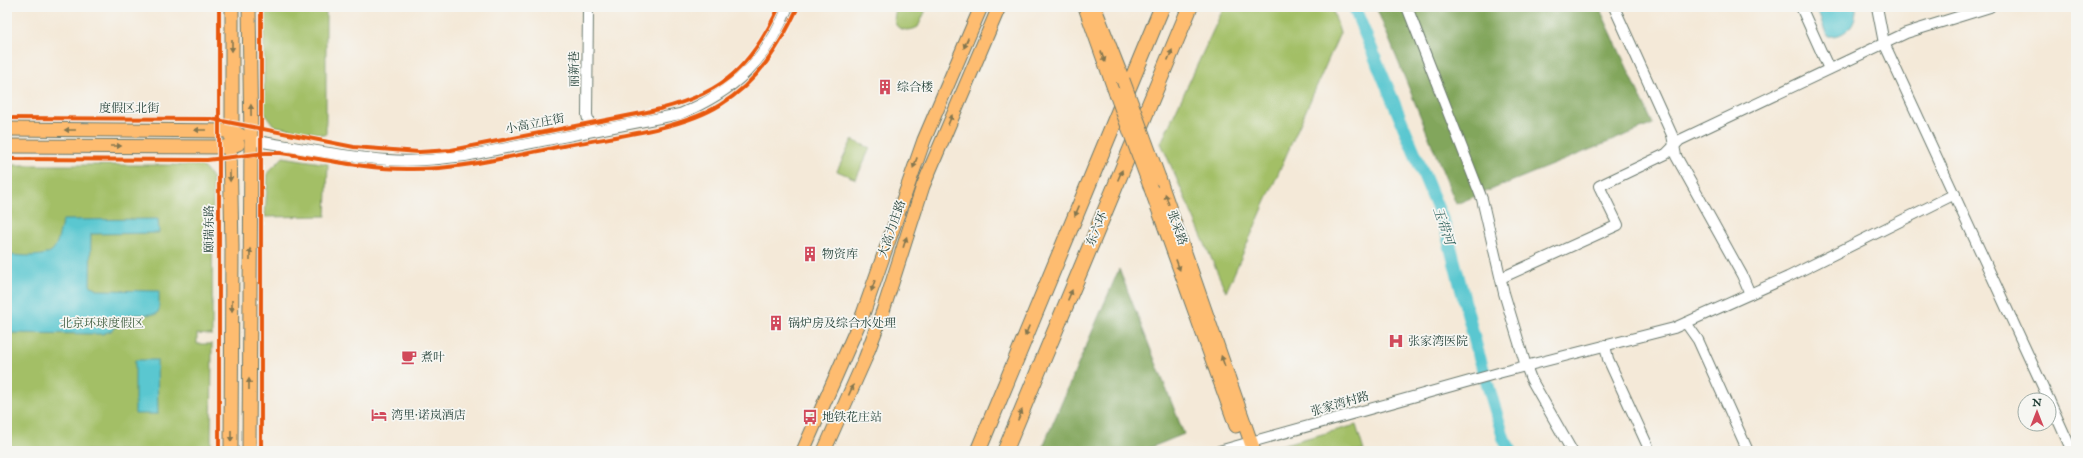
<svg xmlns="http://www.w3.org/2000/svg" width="2083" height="458" viewBox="0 0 2083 458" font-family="'IM FELL English','Noto Serif SC',serif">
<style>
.green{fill:#a3bf66;stroke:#617e4d}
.forest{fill:#82a65b;stroke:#507248}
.water{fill:#5ac7d0;stroke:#3c8282}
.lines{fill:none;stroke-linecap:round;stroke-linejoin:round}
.river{stroke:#5ac7d0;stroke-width:13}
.minor-casing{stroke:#6a796d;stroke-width:12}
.major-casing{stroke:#6a796d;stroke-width:15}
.highway-casing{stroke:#6a796d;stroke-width:17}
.minor{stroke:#fff;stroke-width:10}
.major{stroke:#febc70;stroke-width:13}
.highway{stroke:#febc70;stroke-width:15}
.major-bridge-casing{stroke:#6a796d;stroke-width:15;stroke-linecap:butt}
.major-bridge{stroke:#febc70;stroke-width:13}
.cycleway-casing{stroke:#f6f6f2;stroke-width:6}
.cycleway{stroke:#e8590c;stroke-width:4}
.oneway{fill:#83764f}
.labels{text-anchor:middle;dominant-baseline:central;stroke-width:3.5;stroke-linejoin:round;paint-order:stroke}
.street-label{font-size:12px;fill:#1f3d34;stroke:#f6f6f2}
.poi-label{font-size:12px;fill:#1f3d34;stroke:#f6f6f2;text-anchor:start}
.park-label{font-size:12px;fill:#405e40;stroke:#f6f6f2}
.water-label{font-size:13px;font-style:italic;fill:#2e605b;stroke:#f6f6f2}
</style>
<rect width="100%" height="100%" fill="#f6f6f2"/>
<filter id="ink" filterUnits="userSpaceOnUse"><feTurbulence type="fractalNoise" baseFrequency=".025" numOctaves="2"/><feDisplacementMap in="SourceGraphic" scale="8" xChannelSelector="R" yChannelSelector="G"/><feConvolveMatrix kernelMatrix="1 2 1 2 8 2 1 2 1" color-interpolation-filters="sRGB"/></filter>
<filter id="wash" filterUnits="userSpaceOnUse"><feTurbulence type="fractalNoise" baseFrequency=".012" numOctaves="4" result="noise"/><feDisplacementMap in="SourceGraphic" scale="16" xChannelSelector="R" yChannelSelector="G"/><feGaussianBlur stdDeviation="0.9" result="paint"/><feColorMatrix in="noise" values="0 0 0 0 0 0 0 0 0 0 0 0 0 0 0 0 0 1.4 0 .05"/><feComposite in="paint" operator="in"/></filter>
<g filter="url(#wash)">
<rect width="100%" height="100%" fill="#f4e9d8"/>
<g class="green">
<path d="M264 7H326V135L274 126 264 112Z"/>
<path d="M896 7H924L925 12 918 27C912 31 898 32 895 23 893 19 896 11 896 7Z"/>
<path d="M1224 7H1332L1340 33 1226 292 1161 143Z"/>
<path d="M852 140 870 148 856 179 837 171Z"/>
<path d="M283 157 328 164 326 216 265 217 268 172Z"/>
<path d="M7 165H201L213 178 212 335 197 334V344H212L211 451H7Z"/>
<path d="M1356 425 1364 451H1271L1270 448Z"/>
</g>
<g class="forest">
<path d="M1376 7H1599L1653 124 1456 204Z"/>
<path d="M1119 269 1184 434 1142 451H1041Z"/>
</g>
<g class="water">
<path d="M1816 7H1856C1857 24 1845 38 1827 36Z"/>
<path d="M158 219 159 233 91 234 90 285 98 290 159 291V310L157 314 129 315 111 331 102 334 7 333V255C19 255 48 260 55 247 59 239 60 228 63 220Z"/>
<path d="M135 360H157L158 414H135Z"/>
</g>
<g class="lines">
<path class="river" d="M1354 7 1445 226 1477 349 1504 439 1511 451"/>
</g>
</g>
<g filter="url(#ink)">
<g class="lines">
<defs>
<g id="minor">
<path d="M588 7 587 115 591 131"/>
<path d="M1407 7 1482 199 1504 293 1526 366 1531 379 1572 451"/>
<path d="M1614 7 1672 135 1676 156 1742 275 1750 294"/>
<path d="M1801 7 1829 69"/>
<path d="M1877 7 1884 43 2049 400"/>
<path d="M251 140C296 147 342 157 388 160 414 162 439 159 465 156L680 114C735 91 765 62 788 7"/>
<path d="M1501 278 1618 225 1599 186 1666 154 1680 140 1906 33 1990 7"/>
<path d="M1686 323 1698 340 1748 451"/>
<path d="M1605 345 1608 359 1650 451"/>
<path d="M2049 400 2072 451"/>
<path d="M1219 451 1502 372 1674 328 1788 277 1955 194"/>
</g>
<g id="major">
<path d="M1085 7 1116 94"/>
<path d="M1096 11 1123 80"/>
<path d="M7 129 232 131 240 135"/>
<path d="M7 146 230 147 238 144"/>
<path d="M1159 178 1254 451"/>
<path d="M1151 189 1236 426"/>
<path d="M231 451 232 247 230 147 232 131V7"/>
<path d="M249 451 251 140 249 7"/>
<path d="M803 451 863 314 924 140 981 7"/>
<path d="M824 451 865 359 883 311 923 186 999 7"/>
</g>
<g id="highway">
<path d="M978 451 1162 7"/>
<path d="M1005 451 1190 7"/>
</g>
</defs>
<use href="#minor" class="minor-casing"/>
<use href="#major" class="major-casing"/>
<use href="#highway" class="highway-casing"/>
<use href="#minor" class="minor"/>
<use href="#major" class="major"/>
<use href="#highway" class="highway"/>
<defs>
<g id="major-bridge">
<path d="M1123 80 1159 178"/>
<path d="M1116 94 1151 189"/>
</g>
</defs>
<use href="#major-bridge" class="major-bridge-casing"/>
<use href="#major-bridge" class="major-bridge"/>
<defs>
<g id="cycleway">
<path d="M219 7V451"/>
<path d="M7 118 212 119 354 147 419 152 451 150 647 112C717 97 749 72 779 7"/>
<path d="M7 159 207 160 265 153H281C323 159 365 169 407 169 459 170 512 156 563 146 610 137 680 130 720 105 758 82 780 46 798 7"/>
<path d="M261 451V7"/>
</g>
</defs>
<use href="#cycleway" class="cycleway-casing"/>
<use href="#cycleway" class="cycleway"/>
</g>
<defs><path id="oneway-solid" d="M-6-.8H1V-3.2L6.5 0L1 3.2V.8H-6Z"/></defs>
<g class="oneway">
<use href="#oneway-solid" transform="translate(966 43) rotate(113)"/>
<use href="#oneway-solid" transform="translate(232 46) rotate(90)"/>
<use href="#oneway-solid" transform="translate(1170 55) rotate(-67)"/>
<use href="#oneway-solid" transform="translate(1103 57) rotate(70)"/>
<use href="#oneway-solid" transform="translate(251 110) rotate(-91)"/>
<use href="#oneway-solid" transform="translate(950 120) rotate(-67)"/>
<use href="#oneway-solid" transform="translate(70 130) rotate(-180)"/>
<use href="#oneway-solid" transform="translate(200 130) rotate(-180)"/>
<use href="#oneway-solid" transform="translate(116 146)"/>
<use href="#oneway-solid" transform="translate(915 163) rotate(111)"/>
<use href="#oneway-solid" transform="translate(1120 175) rotate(-67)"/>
<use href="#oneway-solid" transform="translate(230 176) rotate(89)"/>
<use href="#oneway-solid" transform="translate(1167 199) rotate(-109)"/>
<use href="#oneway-solid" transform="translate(1077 211) rotate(113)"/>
<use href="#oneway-solid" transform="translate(905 242) rotate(-72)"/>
<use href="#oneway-solid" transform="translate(250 254) rotate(-90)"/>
<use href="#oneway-solid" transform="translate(1178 265) rotate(70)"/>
<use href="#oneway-solid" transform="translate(873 286) rotate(109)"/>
<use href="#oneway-solid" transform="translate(1070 295) rotate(-67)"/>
<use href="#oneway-solid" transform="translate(232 306) rotate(90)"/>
<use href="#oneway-solid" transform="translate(1027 331) rotate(112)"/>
<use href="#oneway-solid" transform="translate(1223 361) rotate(-109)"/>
<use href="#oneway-solid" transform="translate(249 384) rotate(-90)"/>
<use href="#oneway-solid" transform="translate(851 390) rotate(-66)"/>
<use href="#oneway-solid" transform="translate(1020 415) rotate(-67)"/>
<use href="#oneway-solid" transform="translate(231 436) rotate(90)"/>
</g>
</g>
<defs>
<symbol id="building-bare" viewBox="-9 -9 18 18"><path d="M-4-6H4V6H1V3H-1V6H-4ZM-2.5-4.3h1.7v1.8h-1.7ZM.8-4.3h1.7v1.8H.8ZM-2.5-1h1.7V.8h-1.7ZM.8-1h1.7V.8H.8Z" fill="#d1495b" stroke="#f6f6f2" stroke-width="2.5" paint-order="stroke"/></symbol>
<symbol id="hospital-bare" viewBox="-9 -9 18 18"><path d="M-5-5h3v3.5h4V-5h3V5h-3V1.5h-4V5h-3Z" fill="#d1495b" stroke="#f6f6f2" stroke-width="2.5" paint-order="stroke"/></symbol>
<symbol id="cafe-bare" viewBox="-9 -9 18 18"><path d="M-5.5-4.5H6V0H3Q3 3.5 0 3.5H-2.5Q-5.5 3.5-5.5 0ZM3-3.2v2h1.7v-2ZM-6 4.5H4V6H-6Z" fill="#d1495b" stroke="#f6f6f2" stroke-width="2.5" paint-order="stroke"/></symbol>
<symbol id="hotel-bare" viewBox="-9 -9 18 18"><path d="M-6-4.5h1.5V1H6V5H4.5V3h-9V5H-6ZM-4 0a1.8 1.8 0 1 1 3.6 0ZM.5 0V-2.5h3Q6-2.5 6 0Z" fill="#d1495b" stroke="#f6f6f2" stroke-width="2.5" paint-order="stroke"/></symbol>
<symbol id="bus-bare" viewBox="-9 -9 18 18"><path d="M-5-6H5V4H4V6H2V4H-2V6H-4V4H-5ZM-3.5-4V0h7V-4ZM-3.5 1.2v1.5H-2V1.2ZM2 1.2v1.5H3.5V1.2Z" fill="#d1495b" stroke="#f6f6f2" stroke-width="2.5" paint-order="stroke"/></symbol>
</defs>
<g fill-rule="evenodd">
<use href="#building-bare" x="874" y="76" width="22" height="22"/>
<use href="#building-bare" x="799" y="243" width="22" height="22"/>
<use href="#building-bare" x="765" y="312" width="22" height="22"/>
<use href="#hospital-bare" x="1385" y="330" width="22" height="22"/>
<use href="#cafe-bare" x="398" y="346" width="22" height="22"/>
<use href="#hotel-bare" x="368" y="404" width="22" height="22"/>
<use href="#bus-bare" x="799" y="406" width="22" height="22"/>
</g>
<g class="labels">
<g class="street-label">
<text transform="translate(574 69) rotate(-90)">丽新巷</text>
<text x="129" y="108">度假区北街</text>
<text transform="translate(535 124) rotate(-11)">小高立庄街</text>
<text transform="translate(1177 228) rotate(71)">张采路</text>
<text transform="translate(209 229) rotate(-90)">颐瑞东路</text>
<text transform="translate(892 229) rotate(-71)">大高力庄路</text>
<text transform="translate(1097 229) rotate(-67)">东六环</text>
<text transform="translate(1340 404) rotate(-16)">张家湾村路</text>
</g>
<g class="poi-label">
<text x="897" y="87">综合楼</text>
<text x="822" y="254">物资库</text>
<text x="788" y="323">锅炉房及综合水处理</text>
<text x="1408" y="341">张家湾医院</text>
<text x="421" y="357">煮叶</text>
<text x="391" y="415">湾里·诺岚酒店</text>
<text x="822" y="417">地铁花庄站</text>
</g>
<g class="park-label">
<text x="102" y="323">北京环球度假区</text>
</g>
<g class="water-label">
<text transform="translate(1443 226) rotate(71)">玉带河</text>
</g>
</g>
<rect width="2083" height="458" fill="none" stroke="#f6f6f2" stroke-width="24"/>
<g transform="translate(2037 412)"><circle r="19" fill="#f6f6f2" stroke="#a0aca6"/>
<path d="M0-3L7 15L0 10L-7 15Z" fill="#d1495b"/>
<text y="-6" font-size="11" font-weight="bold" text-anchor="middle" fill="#1f3d34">N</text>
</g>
</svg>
